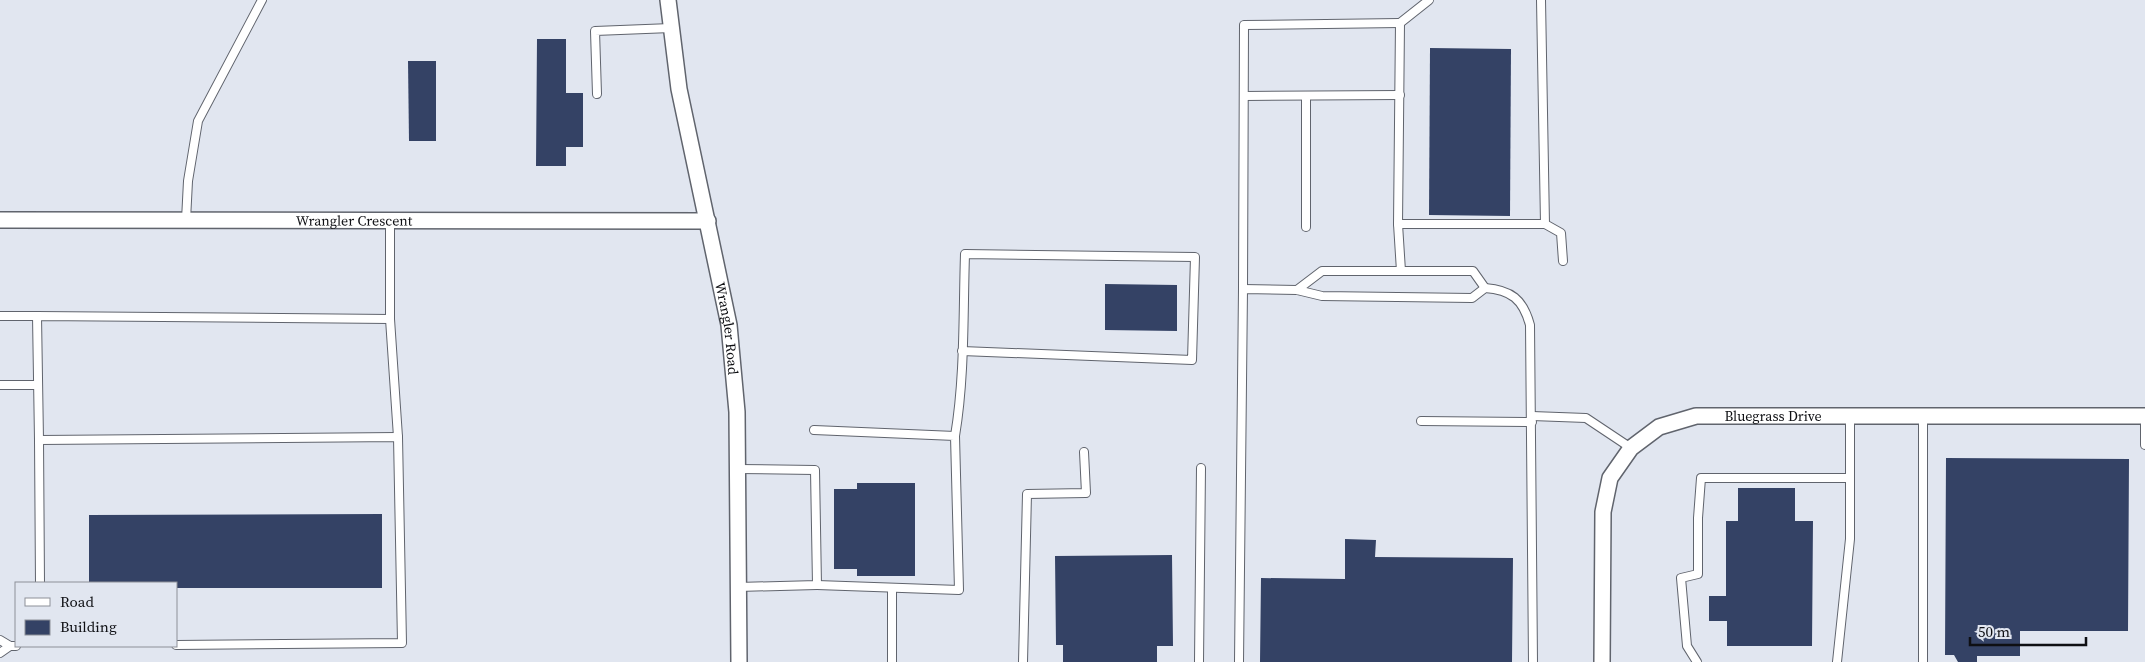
<svg xmlns="http://www.w3.org/2000/svg" width="2145" height="662" viewBox="0 0 2145 662" font-family="'Source Serif 4',serif">
<style>
.building{fill:#344265}
.lines{fill:none;stroke-linecap:round;stroke-linejoin:round}
.lane-casing{stroke:#60646d;stroke-width:10}
.street-casing{stroke:#60646d;stroke-width:18}
.lane{stroke:#fff;stroke-width:8}
.street{stroke:#fff;stroke-width:15}
.labels{text-anchor:middle;dominant-baseline:central;stroke-width:5;stroke-linejoin:round;paint-order:stroke}
.street-label{font-size:14px;fill:#0e0f13;stroke:#e1e6f0}
</style>
<rect width="100%" height="100%" fill="#e1e6f0"/>
<g class="building">
<path d="M537 39H566V93H583V147H566V166H536Z"/>
<path d="M1430 48 1511 49 1510 216 1429 215Z"/>
<path d="M408 61H436V141H409Z"/>
<path d="M1105 284 1177 285V331L1105 330Z"/>
<path d="M1946 458 2129 459 2128 631H2020V656H1977V662H1958L1954 655H1945Z"/>
<path d="M857 483H915V576H857V569H834V489H857Z"/>
<path d="M1738 488H1795V521H1813L1812 646H1727V621H1709V596H1726V521H1738Z"/>
<path d="M382 514V588H176V583H89V515Z"/>
<path d="M1345 539 1376 540 1375 557 1513 558 1512 662H1260L1261 578 1345 579Z"/>
<path d="M1172 555 1173 646H1157V662H1063V645H1056L1055 556Z"/>
</g>
<g class="lines">
<defs>
<g id="lane">
<path d="M1541 0 1545 224 1561 233 1563 261"/>
<path d="M597 94 595 31 671 28"/>
<path d="M1244 96 1400 95"/>
<path d="M186 220 188 181 198 121 262 0"/>
<path d="M1398 224H1545"/>
<path d="M1306 227V97"/>
<path d="M1401 271 1398 224 1400 23 1429 0"/>
<path d="M1243 289 1244 25 1400 23"/>
<path d="M1297 290 1322 271H1473L1485 288"/>
<path d="M0 316H37"/>
<path d="M390 319 398 437"/>
<path d="M0 385H38"/>
<path d="M1532 416 1586 418 1631 448"/>
<path d="M1923 416V662"/>
<path d="M2145 416V445"/>
<path d="M1421 421 1532 422"/>
<path d="M814 430 955 436 959 590 817 585"/>
<path d="M955 436C965 376 963 314 965 254L1195 257 1192 360 962 351"/>
<path d="M39 440 37 316 390 319V220"/>
<path d="M737 469 815 470 817 585 738 587"/>
<path d="M40 583 39 440 398 437 402 643 176 645"/>
<path d="M892 588V662"/>
<path d="M0 640 10 646H16"/>
<path d="M0 653 10 646"/>
<path d="M1023 662 1027 494 1086 493 1084 452"/>
<path d="M1199 662 1201 468"/>
<path d="M1239 662 1243 289 1297 290 1322 296 1472 298 1485 288C1511 290 1523 299 1530 325L1533 662"/>
<path d="M1697 662 1687 646 1681 578 1698 574V518L1701 478H1850"/>
<path d="M1837 662 1850 539V416"/>
</g>
<g id="street">
<path id="s1" d="M668 0 679 89 729 325 737 412 739 662"/>
<path id="s2" d="M0 220 708 221"/>
<path id="s3" d="M1602 662 1603 512 1610 478 1631 448 1659 427 1696 416H2145"/>
</g>
</defs>
<use href="#lane" class="lane-casing"/>
<use href="#street" class="street-casing"/>
<use href="#lane" class="lane"/>
<use href="#street" class="street"/>
</g>
<g class="labels">
<g class="street-label">
<text stroke="none"><textPath href="#s2" startOffset="354">Wrangler Crescent</textPath></text>
<text stroke="none"><textPath href="#s1" startOffset="334">Wrangler Road</textPath></text>
<text stroke="none"><textPath href="#s3" startOffset="372">Bluegrass Drive</textPath></text>
</g>
</g>
<rect x="15" y="582" width="162" height="65" fill="#e1e6f0" stroke="#8d9098"/>
<rect x="25" y="598" width="25" height="8" fill="#ffffff" stroke="#8d9098"/>
<text x="60" y="607" font-size="15" fill="#0e0f13">Road</text>
<rect x="25" y="620" width="25" height="15" fill="#344265" stroke="#8d9098"/>
<text x="60" y="632" font-size="15" fill="#0e0f13">Building</text>
<path d="M1970 637v8h116v-8" fill="none" stroke="#0e0f13" stroke-width="2.5"/>
<text x="1978" y="637" font-size="15" fill="#0e0f13" stroke="#e1e6f0" stroke-width="4" paint-order="stroke">50 m</text>
</svg>
